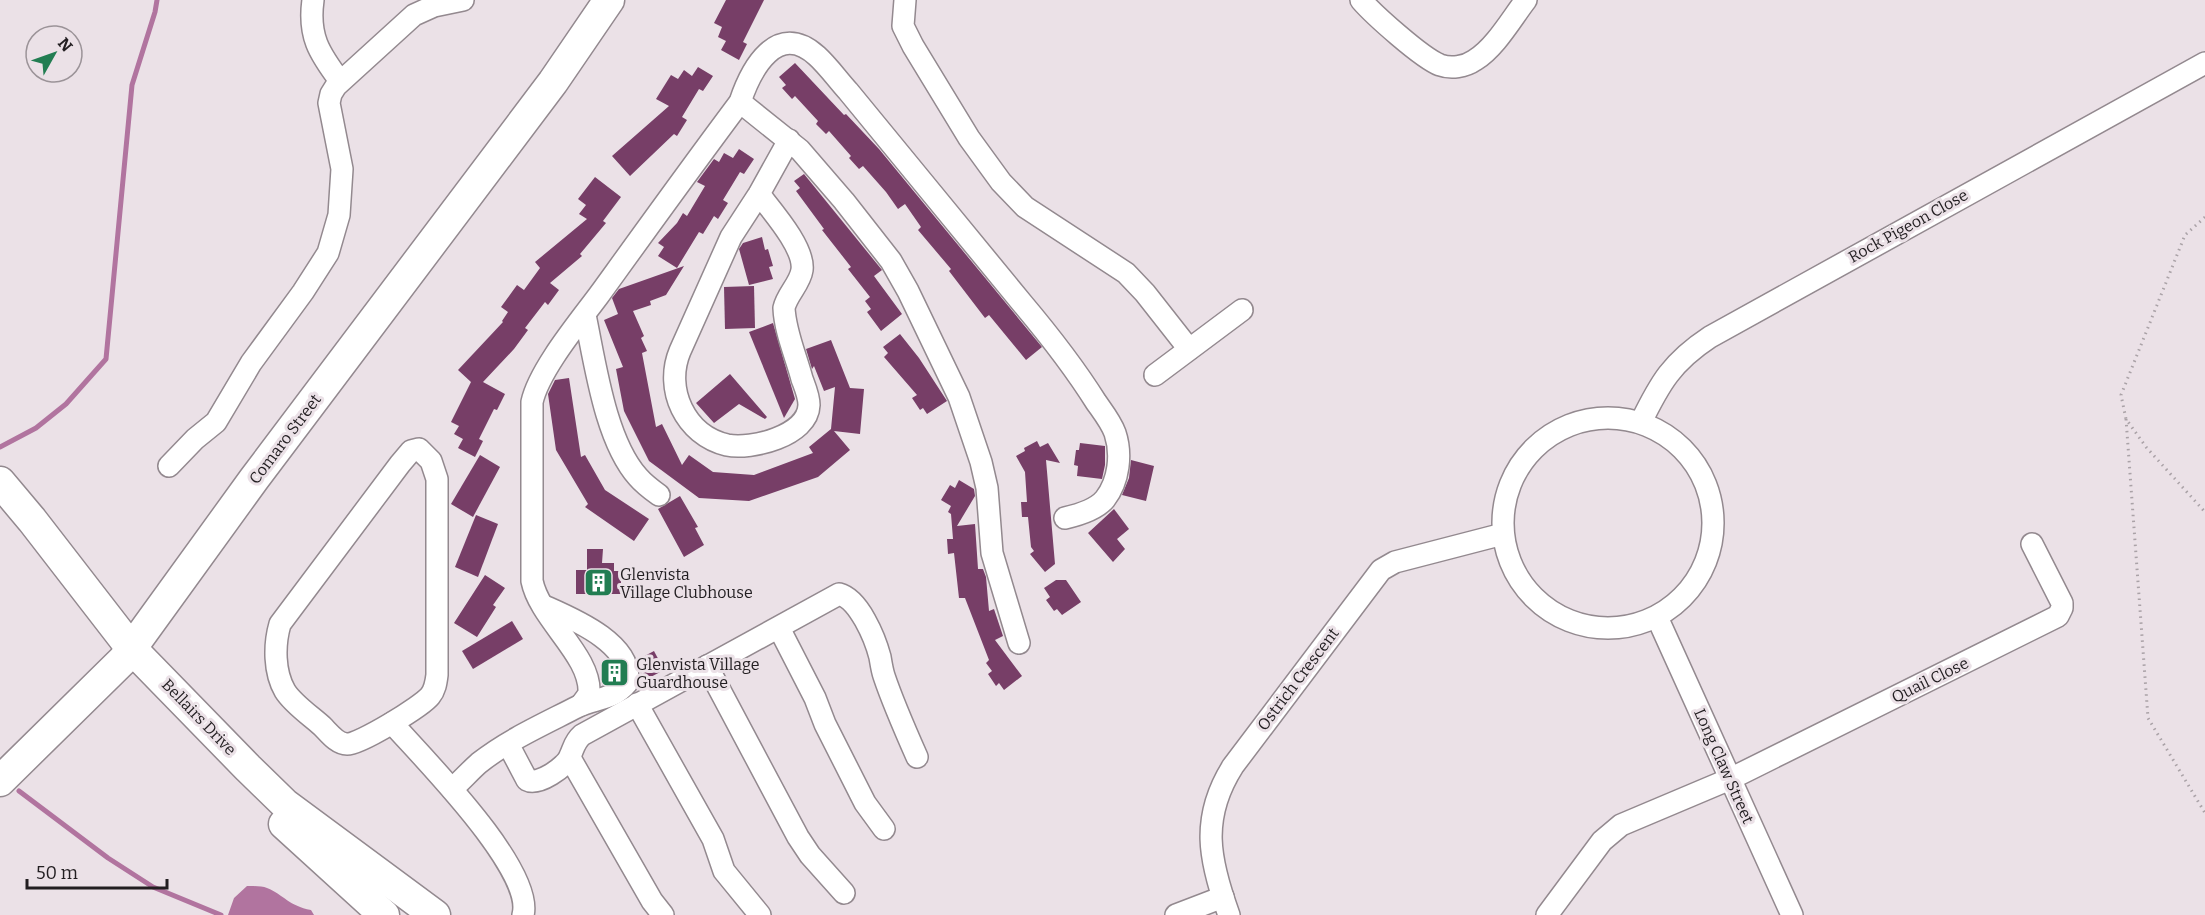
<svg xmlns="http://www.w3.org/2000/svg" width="2205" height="915" viewBox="0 0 2205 915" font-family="Bitter,serif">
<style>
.water{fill:#b1749f}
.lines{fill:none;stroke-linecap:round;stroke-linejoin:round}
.stream{stroke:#b1749f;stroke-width:5}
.building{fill:#773e67}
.street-casing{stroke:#93898f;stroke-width:24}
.secondary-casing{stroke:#93898f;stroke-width:33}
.path{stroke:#aaa2a7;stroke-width:3;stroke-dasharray:1.5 4.5;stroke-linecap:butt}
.street{stroke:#fff;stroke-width:21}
.secondary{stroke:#fff;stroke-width:30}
.labels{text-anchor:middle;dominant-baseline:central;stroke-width:6;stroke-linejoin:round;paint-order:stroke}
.street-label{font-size:16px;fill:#221e21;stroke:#ebe1e7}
.poi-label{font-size:16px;fill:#221e21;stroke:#ebe1e7;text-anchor:start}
</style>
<rect width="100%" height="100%" fill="#ebe1e7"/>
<path class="water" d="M247 886C253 886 262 886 267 888 284 895 289 906 311 910L314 915H228L234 898Z"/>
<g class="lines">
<g class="stream">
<path d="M0 447 36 428 66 404 106 359 132 85 155 12 157 0"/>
<path d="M19 791 108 858 153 887 221 915"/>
</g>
</g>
<g class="building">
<path d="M726 0H764L743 42 747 44 739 60 721 50 726 41 718 37 722 27 714 23Z"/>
<path d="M795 63 844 115 846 114 879 149 1042 347 1026 360 989 315 985 318 949 271 951 269 918 230 921 227 905 204 898 209 886 192 863 166 859 169 849 158 851 156 829 131 826 134 816 124 818 121 795 96 792 99 782 88 786 85 779 77Z"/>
<path d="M698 67 713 76 703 91 699 89 682 117 687 120 677 136 674 134 630 176 612 156 669 106 656 99 671 75 678 79 684 70 692 76Z"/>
<path d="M739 149 754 159 744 174 740 172 723 200 728 203 718 219 714 216 703 234 699 232 677 268 658 256 664 247 658 243 677 223 683 213 687 216 705 186 697 182 714 159 719 162 724 153 733 158Z"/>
<path d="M804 174 882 270 874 276 902 314 881 331 867 312 871 309 865 301 870 297 848 269 851 267 822 230 824 229 796 191 800 188 794 181Z"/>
<path d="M595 177 621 197 603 221 606 223 580 254 582 256 550 283 559 290 548 305 545 302 525 328 528 330 514 349 483 382 505 394 497 410 494 409 479 439 483 441 475 457 458 448 463 439 454 434 459 426 451 422 471 382 458 370 503 322 502 321 508 312 501 307 517 285 524 290 540 268 535 262 587 219 579 214 586 205 578 199Z"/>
<path d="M762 237 765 250 768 249 773 266 769 267 773 279 749 285 739 249 743 243Z"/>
<path d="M684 266 666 295 650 301 651 305 633 311 644 336 641 338 647 351 642 353 656 427 662 424 682 465 689 455 713 472 754 475 813 453 809 447 831 429 835 387 824 391 814 366 812 369 806 349 831 340 850 388 864 389 860 434 834 431 850 450 818 477 749 501 699 498 649 461 624 411 616 369 623 367 604 320 618 314 612 298 619 289Z"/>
<path d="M754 286 755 328 725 329 724 287Z"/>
<path d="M773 323 795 399 784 418 749 332Z"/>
<path d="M900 334 919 358 947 401 927 414 923 408 920 410 912 398 917 395 884 357 888 353 883 347Z"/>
<path d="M730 374 767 417 765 419 739 404 714 423 696 403Z"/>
<path d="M569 378 581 457 585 455 605 490 649 519 634 541 585 507 588 504 556 450 548 394 555 380Z"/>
<path d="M1037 441 1040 447 1048 443 1060 463 1046 460 1055 564 1045 572 1030 554 1034 551 1031 547 1028 517H1022L1021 502H1027L1025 472 1016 456 1025 451 1024 448Z"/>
<path d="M1080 443 1105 446V465L1102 479 1077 476 1078 466 1074 465 1076 450H1079Z"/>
<path d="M480 455 500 467 473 517 451 504Z"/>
<path d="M1131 460 1154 466 1146 501 1122 495 1129 478Z"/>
<path d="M959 480 974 489 975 496 957 526 975 524 978 569H983L986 577 989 611 994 609 1003 636 995 640 1022 676 1004 690 999 683 996 686 988 674 992 671 986 663 989 660 965 598H959L954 553 948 554 947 539H953L951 514 948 512 951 506 941 500 950 485 955 488Z"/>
<path d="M680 496 698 527 695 528 704 545 684 557 658 509Z"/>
<path d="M1114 509 1129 529 1117 539 1125 549 1113 562 1088 533Z"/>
<path d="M476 515 498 524 478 577 455 567Z"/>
<path d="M587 549H603L602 563H614V571H621V594H576V570H587Z"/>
<path d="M485 575 505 588 493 605 496 607 477 637 454 623Z"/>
<path d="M1056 580H1066L1081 602 1062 615 1057 609 1054 611 1046 600 1050 597 1044 588Z"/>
<path d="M512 621 523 639 473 669 462 651Z"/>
<path d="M654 651 664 670 643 681 637 660Z"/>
</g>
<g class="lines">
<defs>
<g id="street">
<path d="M313 0C308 36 319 53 340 81"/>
<path d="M905 0 903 26 913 46 969 138 1001 182 1025 207 1126 273 1145 293 1189 349"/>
<path d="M1361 0C1374 15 1422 58 1440 65 1451 69 1465 67 1475 60 1495 48 1512 18 1526 0"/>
<path d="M740 102 800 150 844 201 891 261 908 291 959 397 981 462 987 488 992 553 1019 643"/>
<path d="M759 194C772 211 805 248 802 270 800 284 787 294 784 308 785 332 796 356 802 379 805 387 809 396 809 405 808 436 751 450 727 445 685 435 664 389 680 351L731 237 759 194 789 140"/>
<path d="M585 315C595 362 605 440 638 477 644 484 652 490 659 495"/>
<path d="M1155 375 1242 310"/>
<circle cx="1608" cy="523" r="105"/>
<path d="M1641 422C1660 383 1672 362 1710 337L2205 63"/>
<path d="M419 449 431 461 437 479V675C436 683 435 690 430 696 422 706 359 745 347 744 337 744 329 733 322 726 311 716 293 704 285 691 274 672 274 645 280 624L400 464 411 451Z"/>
<path d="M169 466 195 439 216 422 251 363 303 292 328 253 339 215 342 169 329 103 331 94 336 86 414 15 434 6 463 0"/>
<path d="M1657 617 1792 915"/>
<path d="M779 628 815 698 825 724 865 803 884 829"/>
<path d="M707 666 798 837 810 855 844 893"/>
<path d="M637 704 713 839 724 871 760 915"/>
<path d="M581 705 589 694C592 656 540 620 532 581V402C539 370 579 322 599 295 646 230 692 166 740 102 751 69 777 20 817 56 828 66 838 80 848 91 906 162 964 232 1022 303 1049 335 1074 367 1096 402 1103 412 1111 422 1115 433 1122 454 1119 481 1105 499 1096 510 1078 515 1065 518"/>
<path d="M392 723C422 757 535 870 523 915"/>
<path d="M508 744 527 780C538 786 566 767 570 756 574 748 574 742 582 735L839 594C859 599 875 638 880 657 881 663 882 670 884 676 893 703 905 730 917 757"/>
<path d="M570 758 652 901 663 915"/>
<path d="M452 789C461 781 470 771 479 763 508 740 544 724 577 707 594 698 612 701 627 683 635 644 571 618 544 606"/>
<path d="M1176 915 1223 897"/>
<path d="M1229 915C1209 860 1200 818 1233 766L1381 570 1395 562 1503 534"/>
<path d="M1547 915 1602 841 1621 825 1730 779 2058 616 2062 608V603L2032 544"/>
</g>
<g id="secondary">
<path d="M0 482 32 520 131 648 248 768 285 804 435 915"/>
<path d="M0 781 123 660 254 479 553 82 609 0"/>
<path d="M284 824 384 915"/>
</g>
</defs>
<use href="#street" class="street-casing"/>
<use href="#secondary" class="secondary-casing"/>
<g class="path">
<path d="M2205 217 2185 235 2121 395 2126 419 2146 447 2205 512"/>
<path d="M2126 419 2148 718 2205 813"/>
</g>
<use href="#street" class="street"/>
<use href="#secondary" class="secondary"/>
</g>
<defs>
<symbol id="building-square" viewBox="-11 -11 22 22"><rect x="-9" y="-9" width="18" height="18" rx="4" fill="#227d52" stroke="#ebe1e7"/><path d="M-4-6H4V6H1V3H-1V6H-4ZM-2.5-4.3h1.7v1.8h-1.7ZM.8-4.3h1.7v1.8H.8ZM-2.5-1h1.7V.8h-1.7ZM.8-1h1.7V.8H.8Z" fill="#fff"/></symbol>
</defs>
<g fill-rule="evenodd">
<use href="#building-square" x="582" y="566" width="33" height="33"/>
<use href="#building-square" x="598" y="656" width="33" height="33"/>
</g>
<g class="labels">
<g class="street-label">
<text transform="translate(1908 226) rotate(-29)">Rock Pigeon Close</text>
<text transform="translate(285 439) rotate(-53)">Comaro Street</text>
<text transform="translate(1298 679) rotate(-53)">Ostrich Crescent</text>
<text transform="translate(1930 680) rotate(-26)">Quail Close</text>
<text transform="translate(199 717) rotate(46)">Bellairs Drive</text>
<text transform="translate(1724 766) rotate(66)">Long Claw Street</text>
</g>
<g class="poi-label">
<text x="620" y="574">Glenvista<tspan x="620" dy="18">Village Clubhouse</tspan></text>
<text x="636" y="664">Glenvista Village<tspan x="636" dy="18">Guardhouse</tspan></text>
</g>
</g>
<g transform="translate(54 54) rotate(50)"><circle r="28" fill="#ebe1e7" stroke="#9b9398" stroke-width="1.5"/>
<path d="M0-4.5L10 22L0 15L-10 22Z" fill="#227d52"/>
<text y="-9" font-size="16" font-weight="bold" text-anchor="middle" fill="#221e21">N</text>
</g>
<path d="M27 879v9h140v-9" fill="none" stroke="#221e21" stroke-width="3"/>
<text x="36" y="879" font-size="18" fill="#221e21" stroke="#ebe1e7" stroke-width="4.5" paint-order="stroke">50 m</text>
</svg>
